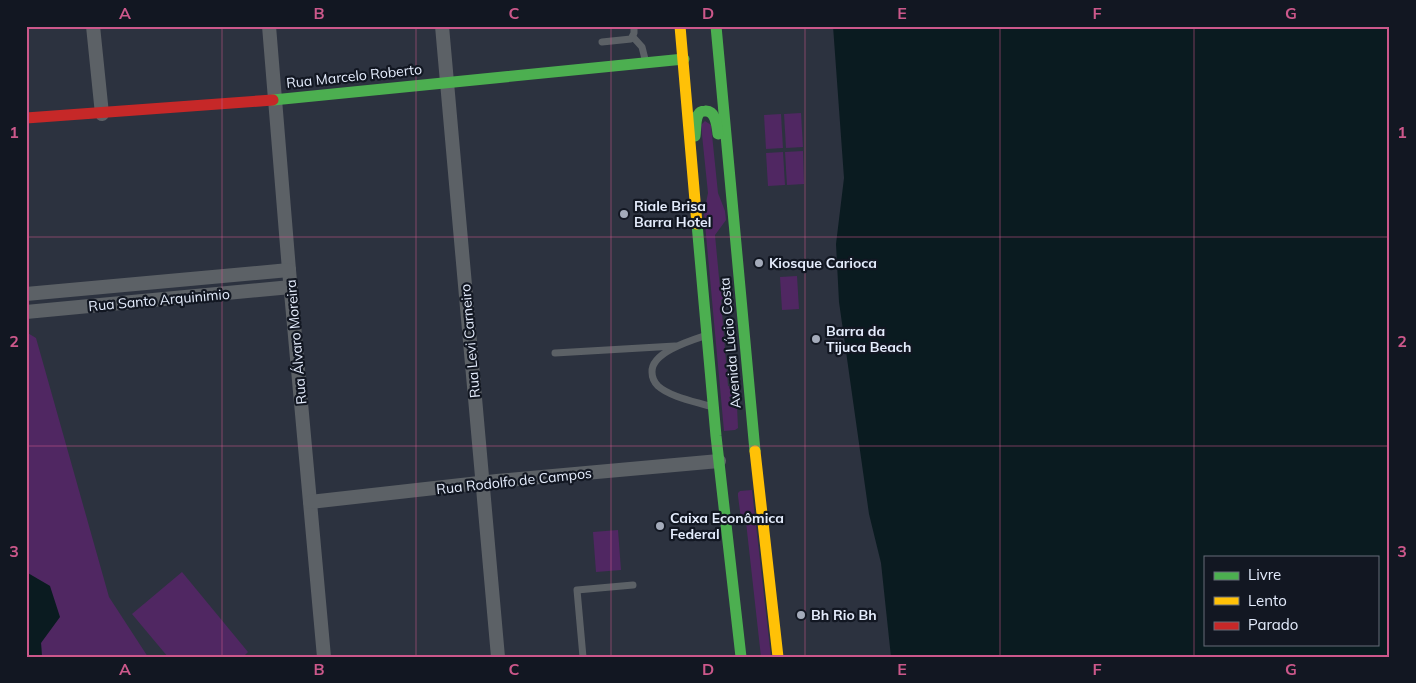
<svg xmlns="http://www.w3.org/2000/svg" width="1416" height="683" viewBox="0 0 1416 683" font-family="Mulish,sans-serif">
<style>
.green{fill:#502762}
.water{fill:#0a1b20;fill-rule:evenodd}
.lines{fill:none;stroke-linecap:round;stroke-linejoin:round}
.lane{stroke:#5c6166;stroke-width:7}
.street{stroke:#5c6166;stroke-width:14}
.fast{stroke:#4caf50;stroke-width:11}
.slow{stroke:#ffc107;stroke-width:11}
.jam{stroke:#c62828;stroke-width:11}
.grid{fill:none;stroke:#cc588b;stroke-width:1;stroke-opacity:0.55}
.poi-dot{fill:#a4abba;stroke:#121722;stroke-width:2}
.labels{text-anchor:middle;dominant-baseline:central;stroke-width:4.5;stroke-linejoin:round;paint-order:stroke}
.street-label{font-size:14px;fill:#e4ecfc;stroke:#121722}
.poi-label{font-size:14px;font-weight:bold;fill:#e4ecfc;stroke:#121722;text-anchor:start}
.neatline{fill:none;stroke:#cc588b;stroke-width:2}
.grid-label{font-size:16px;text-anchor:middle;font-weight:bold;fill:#cc588b}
</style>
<rect width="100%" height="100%" fill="#2c323f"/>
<g class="green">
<path d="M801 113 803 147 786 148 784 114Z"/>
<path d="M781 114 783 148 766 149 764 115Z"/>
<path d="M705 121 711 125 718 193 725 211 726 220 715 235 720 288 730 290 731 294 721 300 728 386 739 388V394L729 397 730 400 737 406 738 428 735 430 724 431 704 213 708 193 701 125Z"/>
<path d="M803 151 804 184 787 185 785 152Z"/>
<path d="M783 152 785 185 768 186 766 153Z"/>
<path d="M797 276 799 309 782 310 780 277Z"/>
<path d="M26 332 36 338 109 597 148 657H42L41 643 50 586 26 572Z"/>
<path d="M752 490 771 657H761L746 522 741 519 738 496V493L740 491Z"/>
<path d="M618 530 621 570 596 572 593 532Z"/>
<path d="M182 572 248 652 243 657H168L132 614Z"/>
</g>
<g class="water">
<path d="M833 26H1390V657H891L881 563 869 514 839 302 836 244 844 178ZM1205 557H1377V644H1205Z"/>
<path d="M26 572 50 586 60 617 41 643 42 657H26Z"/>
</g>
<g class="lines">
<g class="lane">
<path d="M633 37 642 47 646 63"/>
<path d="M602 42 631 39 634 33V26"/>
<path d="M707 335C692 340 651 352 652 372 652 377 654 382 658 386 670 397 697 402 712 407"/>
<path d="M555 353 675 346"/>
<path d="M583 657 577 590 633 585"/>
</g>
<g class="street">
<path d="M93 26 102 114"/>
<path d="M269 26 289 270 324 657"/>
<path d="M442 26 498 657"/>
<path d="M26 294 289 270"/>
<path d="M26 312 291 287"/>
<path d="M310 502 497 481 719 461"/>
</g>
<g class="fast">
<path d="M716 26 755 451"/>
<path d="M273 100 684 59"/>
<path d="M695 136C696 130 695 121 698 115 700 112 701 111 705 111 716 110 717 126 718 134"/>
<path d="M697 224 716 436 741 657"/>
</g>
<g class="slow">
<path d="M680 26 697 224"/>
<path d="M755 451 778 657"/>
</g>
<path class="jam" d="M26 118 273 100"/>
</g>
<path class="grid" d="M222 26V657M416 26V657M611 26V657M805 26V657M1000 26V657M1194 26V657M26 237H1390M26 446H1390"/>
<g class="poi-dot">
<circle cx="624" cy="214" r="5"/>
<circle cx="759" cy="263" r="5"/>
<circle cx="816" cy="339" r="5"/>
<circle cx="660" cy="526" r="5"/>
<circle cx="801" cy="615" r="5"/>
</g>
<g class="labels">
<g class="street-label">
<text transform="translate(354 76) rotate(-6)">Rua Marcelo Roberto</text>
<text transform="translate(159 300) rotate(-5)">Rua Santo Arquinimio</text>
<text transform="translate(470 341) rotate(-95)">Rua Levi Carneiro</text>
<text transform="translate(296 342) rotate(-95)">Rua Álvaro Moreira</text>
<text transform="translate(730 343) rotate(-95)">Avenida Lúcio Costa</text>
<text transform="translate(514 481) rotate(-6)">Rua Rodolfo de Campos</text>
</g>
<g class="poi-label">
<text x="634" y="206">Riale Brisa<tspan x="634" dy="16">Barra Hotel</tspan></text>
<text x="769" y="263">Kiosque Carioca</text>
<text x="826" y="331">Barra da<tspan x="826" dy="16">Tijuca Beach</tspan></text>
<text x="670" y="518">Caixa Econômica<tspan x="670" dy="16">Federal</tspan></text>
<text x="811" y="615">Bh Rio Bh</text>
</g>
</g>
<rect width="1416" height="683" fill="none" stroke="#121722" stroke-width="55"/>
<rect x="1204" y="556" width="175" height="90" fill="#121722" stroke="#666c79"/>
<rect x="1214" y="572" width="25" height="8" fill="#4caf50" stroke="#666c79"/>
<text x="1248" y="580" font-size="15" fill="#e4ecfc">Livre</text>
<rect x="1214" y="597" width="25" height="8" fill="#ffc107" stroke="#666c79"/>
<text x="1248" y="606" font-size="15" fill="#e4ecfc">Lento</text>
<rect x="1214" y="622" width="25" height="8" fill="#c62828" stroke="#666c79"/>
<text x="1248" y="630" font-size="15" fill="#e4ecfc">Parado</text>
<rect x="28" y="28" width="1360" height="628" class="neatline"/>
<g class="grid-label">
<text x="125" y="19">A</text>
<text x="319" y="19">B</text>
<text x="514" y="19">C</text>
<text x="708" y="19">D</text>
<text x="902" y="19">E</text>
<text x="1097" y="19">F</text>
<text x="1291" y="19">G</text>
<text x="14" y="138">1</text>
<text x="1402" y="138">1</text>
<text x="14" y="347">2</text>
<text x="1402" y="347">2</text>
<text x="14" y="557">3</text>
<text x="1402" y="557">3</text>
<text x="125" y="675">A</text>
<text x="319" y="675">B</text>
<text x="514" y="675">C</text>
<text x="708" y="675">D</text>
<text x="902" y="675">E</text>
<text x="1097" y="675">F</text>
<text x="1291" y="675">G</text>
</g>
</svg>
